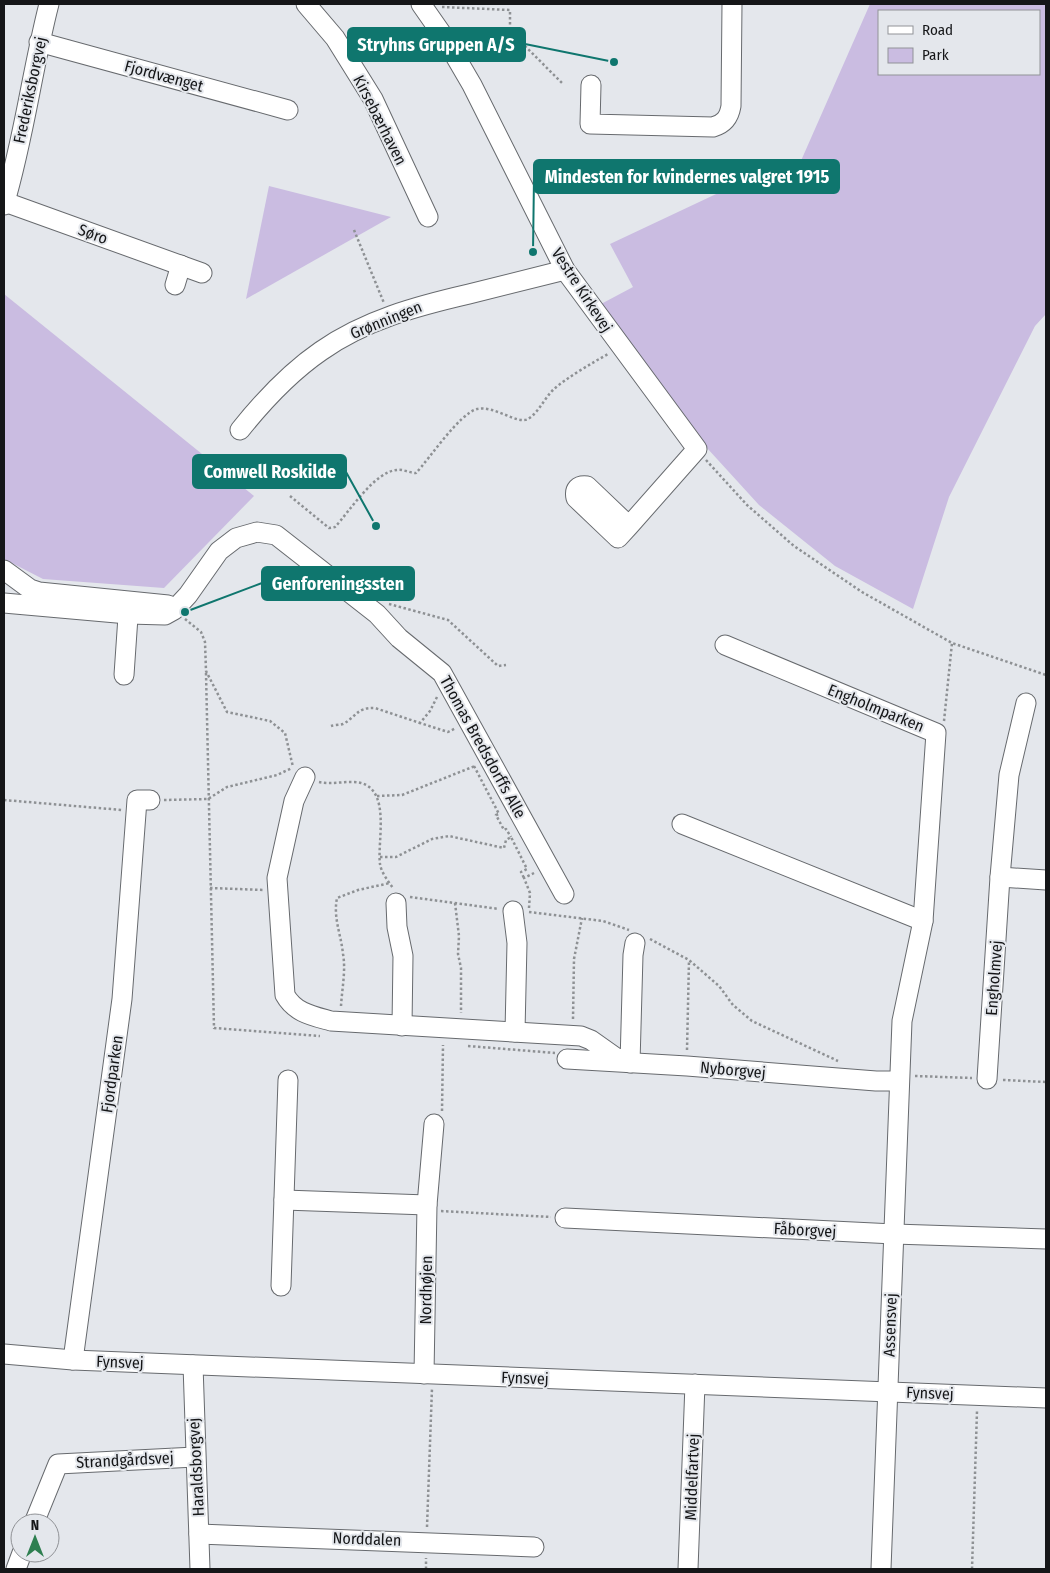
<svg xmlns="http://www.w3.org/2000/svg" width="1050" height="1573" viewBox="0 0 1050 1573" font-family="'Fira Sans Condensed',sans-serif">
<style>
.green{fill:#cabce1;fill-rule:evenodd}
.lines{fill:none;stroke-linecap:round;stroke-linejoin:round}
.minor-casing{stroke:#676a6e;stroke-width:21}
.path{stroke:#8e9194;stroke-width:2.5;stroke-dasharray:2.5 2.5;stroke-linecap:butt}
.minor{stroke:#fff;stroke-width:19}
.labels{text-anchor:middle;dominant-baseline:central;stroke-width:4;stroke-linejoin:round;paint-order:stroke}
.street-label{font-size:16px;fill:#151618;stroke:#e4e7ec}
.leader{fill:none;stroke:#0f766e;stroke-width:2}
.callout-dot{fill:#0f766e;stroke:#e4e7ec;stroke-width:2}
.callout{fill:#0f766e;stroke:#0f766e;stroke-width:2}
.callout-label{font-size:18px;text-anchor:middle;font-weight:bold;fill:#fff}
</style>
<rect width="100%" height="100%" fill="#e4e7ec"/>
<g class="green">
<path d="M870 4H1046V314L1035 326 949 497 913 609 835 566 759 505 707 448 601 304 633 287 610 244 731 187 800 163ZM879 11H1039V74H879Z"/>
<path d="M269 186 391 217 246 299Z"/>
<path d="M4 294 254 496 164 588 43 579 4 559Z"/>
</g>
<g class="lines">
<defs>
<g id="minor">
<path d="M306 4 335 38 373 99 428 217"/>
<path d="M421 4 444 37 472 85 565 270 697 449 629 526 618 538 576 498C574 489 578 485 587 486L629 526"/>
<path d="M39 42 288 110"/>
<path d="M591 85 590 124 713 127C724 124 729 118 731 106L732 4"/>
<path d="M5 202 202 273"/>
<path d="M4 205C24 139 32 70 49 4"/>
<path d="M175 285 181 265"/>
<path d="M240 430C264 400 289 373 321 351 365 320 417 306 469 294 501 286 533 278 565 270"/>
<path d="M4 570 30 589 39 592 168 605"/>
<path d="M4 603 128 614 165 615 174 610 188 595 219 551 236 538 257 532 276 535 377 614 399 638 442 673 564 894"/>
<path d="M725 645 936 733 923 921 902 1021 881 1569"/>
<path d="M124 675 129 602"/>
<path d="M305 777 294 801 277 878 285 995C295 1013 313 1016 331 1021L581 1036 591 1040 615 1057 630 1063 633 955 635 943"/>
<path d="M682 824 923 921"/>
<path d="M1000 877 1046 880"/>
<path d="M396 903 397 927 403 956 402 1026"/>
<path d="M513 911 517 943 515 1032"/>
<path d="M567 1059 687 1066 876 1081H899"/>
<path d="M987 1079 1000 877 1009 775 1026 703"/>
<path d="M284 1200 427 1205"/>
<path d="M565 1218 894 1234 1046 1239"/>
<path d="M281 1286 288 1080"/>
<path d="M4 1354 73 1360 1046 1398"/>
<path d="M73 1360 122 999 137 800H150"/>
<path d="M193 1365 200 1569"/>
<path d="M424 1374 427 1205 434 1124"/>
<path d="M34 1523 58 1464 195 1457"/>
<path d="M199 1534 534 1547"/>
<path d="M16 1569 22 1553"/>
<path d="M688 1569 695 1384"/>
</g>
</defs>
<use href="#minor" class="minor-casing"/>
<g class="path">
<path d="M442 7 510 10V31L563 84"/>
<path d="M354 230 384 303"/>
<path d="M706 460 747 505 794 546 862 592 952 643 1046 675"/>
<path d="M290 496 329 528 335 527C349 512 375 471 397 470 403 469 410 473 416 473 430 458 459 414 477 409 494 405 518 425 528 419 539 412 544 399 553 390 566 378 592 363 608 354"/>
<path d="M389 604 448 620 498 666 506 665"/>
<path d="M185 619 201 632 205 642 206 671 227 712 270 721 285 733 293 767"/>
<path d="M206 673 214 1028 320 1036"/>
<path d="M437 697 430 711 420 723 448 732 456 728"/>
<path d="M944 721 952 643"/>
<path d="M331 726C334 725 339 725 343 724 356 717 357 707 375 708L420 723"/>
<path d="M474 766 499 814 496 815 504 830 506 829 511 837"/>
<path d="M319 782C332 785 348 780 361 783 391 791 377 842 380 864 381 872 388 881 393 888"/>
<path d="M377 796 402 795 475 766"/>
<path d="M4 800 122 810"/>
<path d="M164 800 208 799 227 787 277 775 292 768"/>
<path d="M380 857H396L432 839 449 836 504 848 506 840 511 837 527 869 521 872 524 878"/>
<path d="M210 888 264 890"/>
<path d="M410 897 499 909"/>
<path d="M455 903 459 936 458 954 461 968V1013"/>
<path d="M529 908 530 893 524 878 534 873"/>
<path d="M529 912 603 921 629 930"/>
<path d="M650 939 689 960 719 986 733 1005 752 1021 838 1061"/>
<path d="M341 1006C342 989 346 970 343 954 341 934 333 918 337 898L358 890 390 883"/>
<path d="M573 1019 574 959 582 918"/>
<path d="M468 1046 555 1053"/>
<path d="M687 1050 689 960"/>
<path d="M915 1076 972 1078"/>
<path d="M1003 1080 1046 1082"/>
<path d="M442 1111 443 1045"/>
<path d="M441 1211 551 1217"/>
<path d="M427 1527 432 1388"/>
<path d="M426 1569V1558"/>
<path d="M972 1569 977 1411"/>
</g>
<use href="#minor" class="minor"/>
</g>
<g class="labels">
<g class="street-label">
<text transform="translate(164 76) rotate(15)">Fjordvænget</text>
<text transform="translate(30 90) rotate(-78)">Frederiksborgvej</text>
<text transform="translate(380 120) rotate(63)">Kirsebærhaven</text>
<text transform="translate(93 234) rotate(20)">Søro</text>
<text transform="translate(582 290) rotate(57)">Vestre Kirkevej</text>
<text transform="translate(386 320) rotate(-22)">Grønningen</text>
<text transform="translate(876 708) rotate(22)">Engholmparken</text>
<text transform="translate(483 747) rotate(61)">Thomas Bredsdorffs Alle</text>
<text transform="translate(994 978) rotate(-86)">Engholmvej</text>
<text transform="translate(733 1070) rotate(5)">Nyborgvej</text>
<text transform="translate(112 1074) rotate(-82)">Fjordparken</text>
<text transform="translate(805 1230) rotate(3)">Fåborgvej</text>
<text transform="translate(426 1290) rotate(-89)">Nordhøjen</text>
<text transform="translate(890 1325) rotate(-88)">Assensvej</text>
<text transform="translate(120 1362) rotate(2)">Fynsvej</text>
<text transform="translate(525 1378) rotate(2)">Fynsvej</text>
<text transform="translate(930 1393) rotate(2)">Fynsvej</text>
<text transform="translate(125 1460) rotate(-3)">Strandgårdsvej</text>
<text transform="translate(196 1467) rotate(-93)">Haraldsborgvej</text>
<text transform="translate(692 1477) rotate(-88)">Middelfartvej</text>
<text transform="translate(367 1539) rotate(2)">Norddalen</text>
</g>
</g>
<path class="leader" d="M614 62L525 44M533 252L534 177M376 526L346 472M185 612L262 583"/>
<g class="callout-dot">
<circle cx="614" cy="62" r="5"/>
<circle cx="533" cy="252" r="5"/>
<circle cx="376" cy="526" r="5"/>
<circle cx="185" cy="612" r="5"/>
</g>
<g class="callout">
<rect x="348" y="28" width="177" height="33" rx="5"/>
<rect x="534" y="160" width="305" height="33" rx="5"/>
<rect x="193" y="455" width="153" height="33" rx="5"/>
<rect x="262" y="567" width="152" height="33" rx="5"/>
</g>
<g class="callout-label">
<text x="436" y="51">Stryhns Gruppen A/S</text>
<text x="687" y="183">Mindesten for kvindernes valgret 1915</text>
<text x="270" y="478">Comwell Roskilde</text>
<text x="338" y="590">Genforeningssten</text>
</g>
<rect width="1050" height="1573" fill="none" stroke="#151618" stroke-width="10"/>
<rect x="878" y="10" width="162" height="65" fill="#e4e7ec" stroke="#919397"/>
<rect x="888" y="26" width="25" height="8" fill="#ffffff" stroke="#919397"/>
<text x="922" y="35" font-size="15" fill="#151618">Road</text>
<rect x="888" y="48" width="25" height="15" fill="#cabce1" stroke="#919397"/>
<text x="922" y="60" font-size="15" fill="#151618">Park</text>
<g transform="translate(35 1538)"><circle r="24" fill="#e4e7ec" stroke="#919397"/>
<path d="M0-4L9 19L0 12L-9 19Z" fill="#2e7f50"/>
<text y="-8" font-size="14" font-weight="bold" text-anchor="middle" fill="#151618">N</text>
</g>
</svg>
